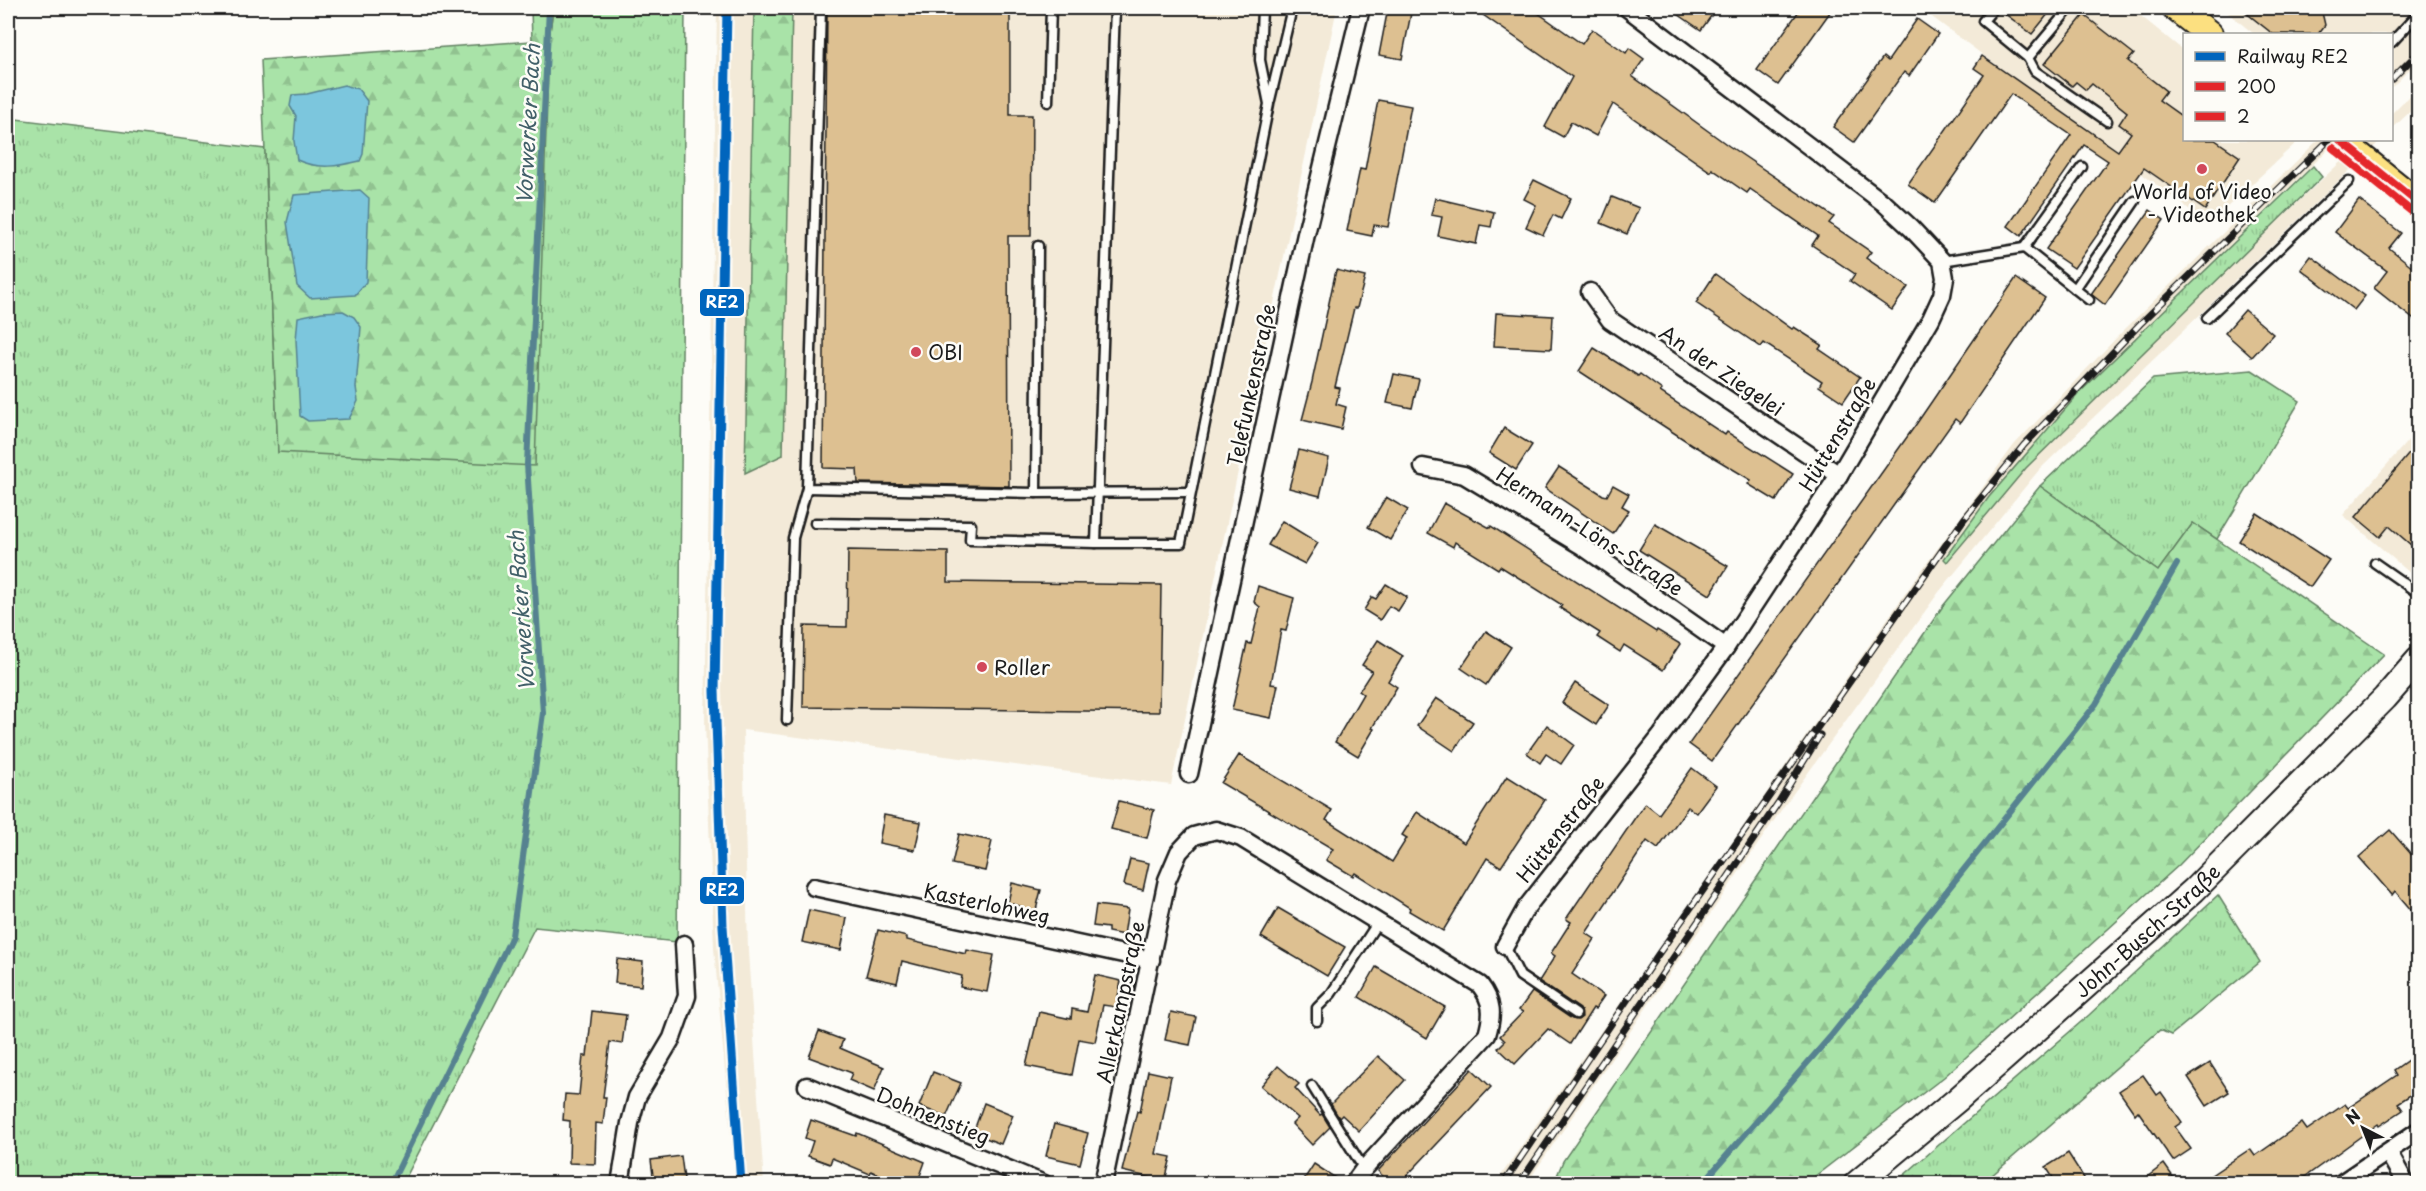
<svg xmlns="http://www.w3.org/2000/svg" width="2426" height="1191" viewBox="0 0 2426 1191" font-family="'Playpen Sans',sans-serif">
<style>
.built{fill:#f3ead8}
.grass{fill:url(#grass-tufts);stroke:#628062;stroke-width:1.5}
.forest{fill:url(#forest-firs);stroke:#628062;stroke-width:1.5}
.water{fill:#7cc6dd;stroke:#568290;stroke-width:1.5}
.lines{fill:none;stroke-linecap:round;stroke-linejoin:round}
.stream{stroke:#568290;stroke-width:6}
.building{fill:#ddc091;stroke:#1c1c1c;stroke-width:1.5}
.lane-casing{stroke:#1c1c1c;stroke-width:13}
.street-casing{stroke:#1c1c1c;stroke-width:21}
.secondary-casing{stroke:#1c1c1c;stroke-width:28}
.primary-casing{stroke:#1c1c1c;stroke-width:30}
.lane{stroke:#fdfcf7;stroke-width:8}
.street{stroke:#fdfcf7;stroke-width:16}
.secondary{stroke:#fdfcf7;stroke-width:24}
.primary{stroke:#fce080;stroke-width:26}
.rail-casing{stroke:#1c1c1c;stroke-width:7}
.rail{stroke:#fdfcf7;stroke-width:4.5;stroke-dasharray:14;stroke-linecap:butt}
.bus-1-casing{stroke:#fdfcf7;stroke-width:12}
.bus-2-casing{stroke:#fdfcf7;stroke-width:12}
.bus-1{stroke:#e4272a;stroke-width:8}
.bus-2{stroke:#e4272a;stroke-width:8}
.rail-1-casing{stroke:#fdfcf7;stroke-width:14}
.rail-1{stroke:#0065bd;stroke-width:9}
.poi-dot{fill:#d1495b;stroke:#fdfcf7;stroke-width:2}
.labels{text-anchor:middle;dominant-baseline:central;stroke-width:5;stroke-linejoin:round;paint-order:stroke}
.poi-label{font-size:20px;fill:#1c1c1c;stroke:#fdfcf7;text-anchor:start}
.street-label{font-size:20px;fill:#1c1c1c;stroke:#fdfcf7}
.water-label{font-size:21px;font-style:italic;fill:#426069;stroke:#fdfcf7}
.line-badge{stroke:#fdfcf7;stroke-width:2}
.badge-label{font-size:16px;text-anchor:middle;font-weight:bold;fill:#fff}
</style>
<defs>
<pattern id="grass-tufts" width="24" height="20" patternUnits="userSpaceOnUse" patternTransform="scale(1.5)"><rect width="24" height="20" fill="#a9e3a8"/><path d="M3 7l-1-3M5 7V3M7 7l1-3M15 17l-1-3M17 17v-4M19 17l1-3" fill="none" stroke="#91c290"/></pattern>
<pattern id="forest-firs" width="22" height="20" patternUnits="userSpaceOnUse" patternTransform="scale(1.5)"><rect width="22" height="20" fill="#a9e3a8"/><path d="M5 1l3.5 6h-7zM16 11l3.5 6h-7z" fill="#91c290"/></pattern>
</defs>
<rect width="100%" height="100%" fill="#fdfcf7"/>
<filter id="ink" filterUnits="userSpaceOnUse"><feTurbulence type="fractalNoise" baseFrequency=".0167" numOctaves="2"/><feDisplacementMap in="SourceGraphic" scale="12" xChannelSelector="R" yChannelSelector="G"/><feConvolveMatrix kernelMatrix="1 2 1 2 8 2 1 2 1" color-interpolation-filters="sRGB"/></filter>
<g filter="url(#ink)">
<g class="built">
<path d="M717 8H754L745 472 783 455 792 8H1337L1171 785 743 730 748 952 764 1184 735 1183 714 948 705 723Z"/>
<path d="M1920 8H2131L2184 51V140H2293L2297 142 2209 224Z"/>
<path d="M2222 8H2418V61L2392 87V34H2254Z"/>
<path d="M2418 87V104L2392 129V113Z"/>
<path d="M2318 140H2338L2080 392 1989 497 1944 559 1947 562 2026 468 2235 261 2364 140H2381L2039 470 1939 592 1784 806 1527 1183 1495 1184 1916 578 2014 445 2122 332Z"/>
<path d="M2418 429V580L2343 515Z"/>
</g>
<g class="grass">
<path d="M553 8H685L677 942 535 927 403 1183 8 1184V118L265 149 278 452 549 40Z"/>
<path d="M2313 166 2322 177 2026 468 1947 562 1944 559 1989 497 2080 392Z"/>
<path d="M2252 370 2300 401 2217 539 2193 523 2158 571 2040 486 2153 379Z"/>
<path d="M2218 895 2260 962 2171 1035 2160 1030 1983 1183H1895L2089 1015Z"/>
</g>
<g class="forest">
<path d="M531 8H553L549 40 535 466 278 452 261 60 532 41Z"/>
<path d="M754 8H792L783 455 745 473Z"/>
<path d="M2040 486 2158 571 2193 523 2384 654 2179 865 1944 1077 1806 1183H1554L1563 1161 1943 606Z"/>
</g>
<g class="water">
<path d="M344 85 358 89 367 101 363 154 360 161C339 166 318 170 297 160L294 141 296 116 290 106 292 95 307 94Z"/>
<path d="M360 190 369 198 366 282 355 295 310 298 297 286 287 222 294 195Z"/>
<path d="M343 311 354 317 361 327 356 387 358 401 349 419 308 421 300 416 296 340 298 317 322 312Z"/>
</g>
<g class="lines">
<g class="stream">
<path d="M391 1184 512 936 543 713 527 464 549 8"/>
<path d="M1702 1184 1830 1037 2096 704 2177 564"/>
</g>
</g>
<g class="building">
<path d="M827 8H1010V115H1032L1031 236H1008L1009 486 858 483 857 469 823 468Z"/>
<path d="M1388 8H1412L1402 59 1379 55Z"/>
<path d="M1473 8H1531L1582 44 1592 29 1626 53 1629 48 1644 59 1632 76 1729 146 1834 217 1829 223 1871 252 1866 258 1908 287 1892 310 1850 281 1855 274 1812 245 1818 236 1750 189 1747 193 1712 169 1711 172 1613 104 1596 136 1571 122 1563 137 1545 127 1572 77Z"/>
<path d="M1669 8H1717L1701 30Z"/>
<path d="M1801 8H1833L1778 85 1757 70Z"/>
<path d="M2000 8H2053L2032 34 2000 10Z"/>
<path d="M2240 8H2321L2325 25 2318 34H2273Z"/>
<path d="M2084 15 2134 54 2128 61 2166 91 2159 100 2184 118V140H2215L2240 157 2205 210 2144 168 2074 268 2046 249 2108 161 2084 145 2021 236 2008 226 2071 135 2011 94 1935 203 1908 184 1984 75 1974 68 1982 56 2118 151 2131 133 2119 124 2127 112 2092 84 2086 90 2076 82 2072 86 2044 64Z"/>
<path d="M1917 19 1938 34 1909 76 1904 72 1854 142 1833 127 1883 57 1888 61Z"/>
<path d="M1378 100 1411 106 1388 227 1374 225 1372 236 1347 231 1360 169 1365 170Z"/>
<path d="M1534 180 1571 198 1561 219 1553 215 1543 235 1526 227 1536 205 1524 199Z"/>
<path d="M1612 197 1639 208 1627 234 1601 223Z"/>
<path d="M1435 198 1494 212 1491 227 1480 225 1476 244 1438 236 1442 217 1431 215Z"/>
<path d="M2359 200 2401 233 2389 248 2418 271V323L2374 288 2387 271 2335 232Z"/>
<path d="M2150 210 2164 220 2105 305 2091 294Z"/>
<path d="M2311 256 2365 296 2354 310 2301 269Z"/>
<path d="M1336 270 1365 277 1357 308H1354L1335 387 1340 388 1336 404 1346 407 1341 429 1302 420 1312 382Z"/>
<path d="M1715 274 1792 329 1794 327 1822 345 1819 349 1860 377 1843 402 1819 386 1822 381 1764 343 1761 347 1696 303Z"/>
<path d="M2016 278 2045 298 1960 423 1955 419 1712 761 1689 744 1917 423Z"/>
<path d="M2245 310 2273 334 2252 357 2225 333Z"/>
<path d="M1496 313 1553 316 1551 349 1494 346Z"/>
<path d="M1594 348 1638 376 1640 374 1662 390 1660 392 1725 435 1727 432 1793 474 1776 501 1748 484 1751 480 1691 444 1579 371Z"/>
<path d="M1394 374 1419 379 1412 408 1387 403Z"/>
<path d="M1504 428 1532 445 1516 470 1489 453Z"/>
<path d="M2418 443V551L2389 526 2380 537 2356 517Z"/>
<path d="M1299 450 1329 458 1320 496 1289 488Z"/>
<path d="M1559 467 1603 495 1607 496 1613 485 1629 494 1622 506 1629 510 1613 534 1545 488Z"/>
<path d="M1386 497 1408 510 1390 540 1368 527Z"/>
<path d="M1444 503 1490 528 1491 526 1656 632 1657 630 1680 644 1663 670 1624 645 1620 652 1597 637 1600 633 1560 608 1562 605 1500 566 1498 569 1455 542 1453 547 1428 533Z"/>
<path d="M2257 513 2329 560 2310 587 2239 541Z"/>
<path d="M1282 521 1318 543 1305 564 1268 545Z"/>
<path d="M1655 524 1728 566 1710 595 1639 550Z"/>
<path d="M848 550 948 552V582L1161 585 1159 712 803 707 804 626 847 627Z"/>
<path d="M1386 584 1407 597 1398 611 1389 606 1380 620 1364 610 1372 597 1376 599Z"/>
<path d="M1258 586 1294 598 1286 631 1281 630 1271 684 1278 685 1271 718 1232 710 1247 643 1251 644 1260 607 1254 602Z"/>
<path d="M1486 631 1511 647 1486 685 1461 668Z"/>
<path d="M1378 640 1403 656 1388 681 1397 687 1372 728 1374 729 1358 756 1335 742 1363 694 1359 691 1372 671 1362 665Z"/>
<path d="M1575 683 1609 705 1596 725 1562 703Z"/>
<path d="M1436 698 1473 722 1454 751 1417 726Z"/>
<path d="M1547 725 1574 745 1561 764 1546 754 1540 763 1527 753Z"/>
<path d="M1239 755 1332 810 1326 820 1392 862 1407 838 1402 835 1417 812 1464 843 1507 776 1545 800 1501 867 1487 858 1443 931 1409 911 1410 908 1355 873 1353 876 1326 860 1333 849 1221 783Z"/>
<path d="M1692 768 1716 786 1696 813 1688 807 1658 849 1647 841 1586 933 1595 939 1572 974 1604 996 1595 1009 1593 1008 1570 1044 1548 1029 1515 1064 1498 1048 1505 1041 1500 1036 1523 1012 1519 1010 1532 992 1572 1019 1578 1020 1582 1017 1580 1009 1539 981 1555 956 1551 953 1571 922 1566 919 1645 803 1659 814Z"/>
<path d="M1119 801 1154 810 1147 838 1111 829Z"/>
<path d="M884 815 921 822 915 850 879 843Z"/>
<path d="M2390 830 2418 862V918L2395 891 2392 895 2359 857Z"/>
<path d="M959 834 992 841 985 871 952 864Z"/>
<path d="M1130 859 1149 863 1143 890 1124 885Z"/>
<path d="M1012 883 1041 890 1035 914 1019 911 1020 906 1008 903Z"/>
<path d="M1096 905 1128 909 1124 935 1108 932V928L1093 926Z"/>
<path d="M1278 908 1345 947 1327 976 1261 937Z"/>
<path d="M809 910 847 918 841 950 802 942Z"/>
<path d="M878 930 907 937V940L966 954 967 950 994 955 987 992 960 987 962 976 902 961 897 983 866 976Z"/>
<path d="M617 959 643 962 641 986 615 983Z"/>
<path d="M1376 967 1445 1007 1427 1038 1359 997Z"/>
<path d="M1095 975 1121 981 1116 1007 1103 1005 1095 1042 1079 1039 1072 1075 1026 1066 1039 1012 1071 1019 1072 1009 1087 1012Z"/>
<path d="M592 1011 626 1015 622 1044 610 1042 603 1097H606L603 1124 596 1123 595 1164 569 1163 570 1121 563 1120 565 1094 579 1095 583 1056H587Z"/>
<path d="M1171 1012 1196 1017 1190 1045 1165 1040Z"/>
<path d="M819 1031 843 1040 840 1048 884 1067 874 1091 849 1080 852 1073 809 1057Z"/>
<path d="M2418 1053V1090L2398 1103 2403 1110 2379 1126 2378 1124 2295 1184H2198L2250 1149 2255 1156 2302 1123 2307 1130 2345 1104 2348 1108 2397 1075 2394 1070Z"/>
<path d="M1378 1056 1405 1080 1359 1131 1342 1115 1339 1118 1331 1104Z"/>
<path d="M2210 1063 2229 1092 2207 1106 2188 1077Z"/>
<path d="M1278 1066 1299 1084 1295 1088 1320 1115 1322 1114 1330 1127 1312 1145 1292 1124 1298 1118 1261 1086Z"/>
<path d="M1472 1069 1491 1087 1399 1184H1390L1378 1171Z"/>
<path d="M1148 1071 1171 1076 1156 1154 1171 1157 1165 1181 1122 1171 1137 1111 1140 1112Z"/>
<path d="M933 1072 961 1083 946 1117 919 1106Z"/>
<path d="M2143 1075 2157 1095 2161 1092 2182 1122 2175 1127 2191 1149 2173 1161 2138 1111 2135 1114 2119 1091Z"/>
<path d="M984 1103 1013 1115 1001 1144 973 1133Z"/>
<path d="M811 1120 856 1136 857 1133 925 1162 917 1184H899L871 1171 870 1174 832 1158 830 1164 808 1156 813 1141 805 1138Z"/>
<path d="M1054 1124 1088 1133 1080 1164 1046 1156Z"/>
<path d="M2068 1153 2084 1178 2075 1184H2057L2046 1167Z"/>
<path d="M681 1156 684 1179 654 1183 651 1160Z"/>
<path d="M1314 1164 1343 1183V1184H1301Z"/>
<path d="M2164 1164 2178 1184H2138Z"/>
</g>
<g class="lines">
<defs>
<g id="lane">
<path d="M821 8 807 488 1036 493"/>
<path d="M1994 8 1983 21 2028 58 2070 8"/>
<path d="M2392 42 2418 14"/>
<path d="M2028 58 2035 71 2107 121"/>
<path d="M1270 100 1292 8"/>
<path d="M1048 102 1051 8"/>
<path d="M1038 246 1036 493 1190 492"/>
<path d="M2024 248 2082 167"/>
<path d="M1942 261 2024 248 2089 300"/>
<path d="M2075 289 2135 201"/>
<path d="M2207 318 2349 181"/>
<path d="M815 523 971 525 970 540 1096 543H1181L1269 104 1260 60 1262 8"/>
<path d="M1096 543 1115 8"/>
<path d="M2375 563 2418 593"/>
<path d="M787 720 793 538 807 488"/>
<path d="M1505 946 1520 976 1576 1014"/>
<path d="M1317 1021V1008L1331 994 1378 922"/>
<path d="M1312 1086 1364 1169"/>
</g>
<g id="street">
<path d="M1590 292 1610 320 1839 475"/>
<path d="M1423 467 1464 475 1582 546 1726 647"/>
<path d="M1189 774 1306 234 1361 8"/>
<path d="M814 887 1151 960"/>
<path d="M1505 946 1526 908 1661 736 1726 647 1839 475 1931 319 1942 295 1945 278 1942 261 1911 228 1885 204 1627 8"/>
<path d="M807 1086 1044 1184"/>
<path d="M2388 1152 2406 1184"/>
<path d="M620 1184 630 1123 637 1097 672 1038 687 996 684 944"/>
<path d="M1103 1184 1167 880 1179 852 1194 836 1216 830 1241 838 1480 985C1493 1002 1493 1015 1487 1035L1364 1169 1353 1184"/>
<path d="M2340 1184 2418 1131"/>
</g>
<g id="secondary">
<path id="s1" d="M1856 1184 1957 1100 2194 890 2385 698 2418 660"/>
</g>
<g id="primary">
<path d="M2176 8 2209 34"/>
<path d="M2340 140 2418 203"/>
</g>
</defs>
<use href="#lane" class="lane-casing"/>
<use href="#street" class="street-casing"/>
<use href="#secondary" class="secondary-casing"/>
<use href="#primary" class="primary-casing"/>
<use href="#lane" class="lane"/>
<use href="#street" class="street"/>
<use href="#secondary" class="secondary"/>
<use href="#primary" class="primary"/>
<defs>
<g id="rail">
<path d="M2392 79 2418 53"/>
<path d="M1503 1184 1657 956 1964 519 2024 445 2140 324 2329 140"/>
<path d="M1519 1184 1716 895 1778 803 1820 735"/>
</g>
</defs>
<use href="#rail" class="rail-casing"/>
<use href="#rail" class="rail"/>
<defs>
<path id="bus-1" d="M2340 140 2418 203"/>
<path id="bus-2" d="M2333 148 2411 211"/>
</defs>
<use href="#bus-1" class="bus-1-casing"/>
<use href="#bus-2" class="bus-2-casing"/>
<use href="#bus-1" class="bus-1"/>
<use href="#bus-2" class="bus-2"/>
<defs>
<path id="rail-1" d="M727 8 715 691 723 926 741 1184"/>
</defs>
<use href="#rail-1" class="rail-1-casing"/>
<use href="#rail-1" class="rail-1"/>
</g>
</g>
<g class="poi-dot">
<circle cx="2202" cy="169" r="6"/>
<circle cx="916" cy="352" r="6"/>
<circle cx="982" cy="667" r="6"/>
</g>
<g class="labels">
<g class="poi-label">
<text x="2202" y="191" text-anchor="middle">World of Video<tspan x="2202" dy="23">- Videothek</tspan></text>
<text x="928" y="352">OBI</text>
<text x="994" y="667">Roller</text>
</g>
<g class="street-label">
<text transform="translate(1722 370) rotate(34)">An der Ziegelei</text>
<text transform="translate(1251 385) rotate(-78)">Telefunkenstraße</text>
<text transform="translate(1837 434) rotate(-59)">Hüttenstraße</text>
<text transform="translate(1590 531) rotate(33)">Hermann-Löns-Straße</text>
<text transform="translate(1560 829) rotate(-52)">Hüttenstraße</text>
<text transform="translate(987 903) rotate(12)">Kasterlohweg</text>
<text stroke="none"><textPath href="#s1" startOffset="386">John-Busch-Straße</textPath></text>
<text transform="translate(1120 1002) rotate(-78)">Allerkampstraße</text>
<text transform="translate(933 1115) rotate(22)">Dohnenstieg</text>
</g>
<g class="water-label">
<text transform="translate(527 124) rotate(-87)">Vorwerker Bach</text>
<text transform="translate(520 611) rotate(-94)">Vorwerker Bach</text>
</g>
</g>
<g class="line-badge">
<rect x="699" y="288" width="46" height="29" rx="6" fill="#0065bd"/>
<rect x="699" y="876" width="46" height="29" rx="6" fill="#0065bd"/>
</g>
<g class="badge-label">
<text x="722" y="308">RE2</text>
<text x="722" y="896">RE2</text>
</g>
<rect width="2426" height="1191" fill="none" stroke="#fdfcf7" stroke-width="30"/>
<rect x="15" y="15" width="2396" height="1161" fill="none" stroke="#1c1c1c" stroke-width="2" filter="url(#ink)"/>
<rect x="2183" y="33" width="210" height="108" fill="#fdfcf7" stroke="#a3a29f" stroke-width="1.5"/>
<rect x="2195" y="52" width="30" height="9" fill="#0065bd" stroke="#a3a29f" stroke-width="1.5"/>
<text x="2237" y="63" font-size="18" fill="#1c1c1c">Railway RE2</text>
<rect x="2195" y="82" width="30" height="9" fill="#e4272a" stroke="#a3a29f" stroke-width="1.5"/>
<text x="2237" y="93" font-size="18" fill="#1c1c1c">200</text>
<rect x="2195" y="112" width="30" height="9" fill="#e4272a" stroke="#a3a29f" stroke-width="1.5"/>
<text x="2237" y="123" font-size="18" fill="#1c1c1c">2</text>
<g transform="translate(2363 1128) rotate(318)" stroke="#fdfcf7" stroke-width="4.5" paint-order="stroke">
<path d="M0-4.5L10 22L0 15L-10 22Z" fill="#1c1c1c"/>
<text y="-9" font-size="16" font-weight="bold" text-anchor="middle" fill="#1c1c1c">N</text>
</g>
</svg>
